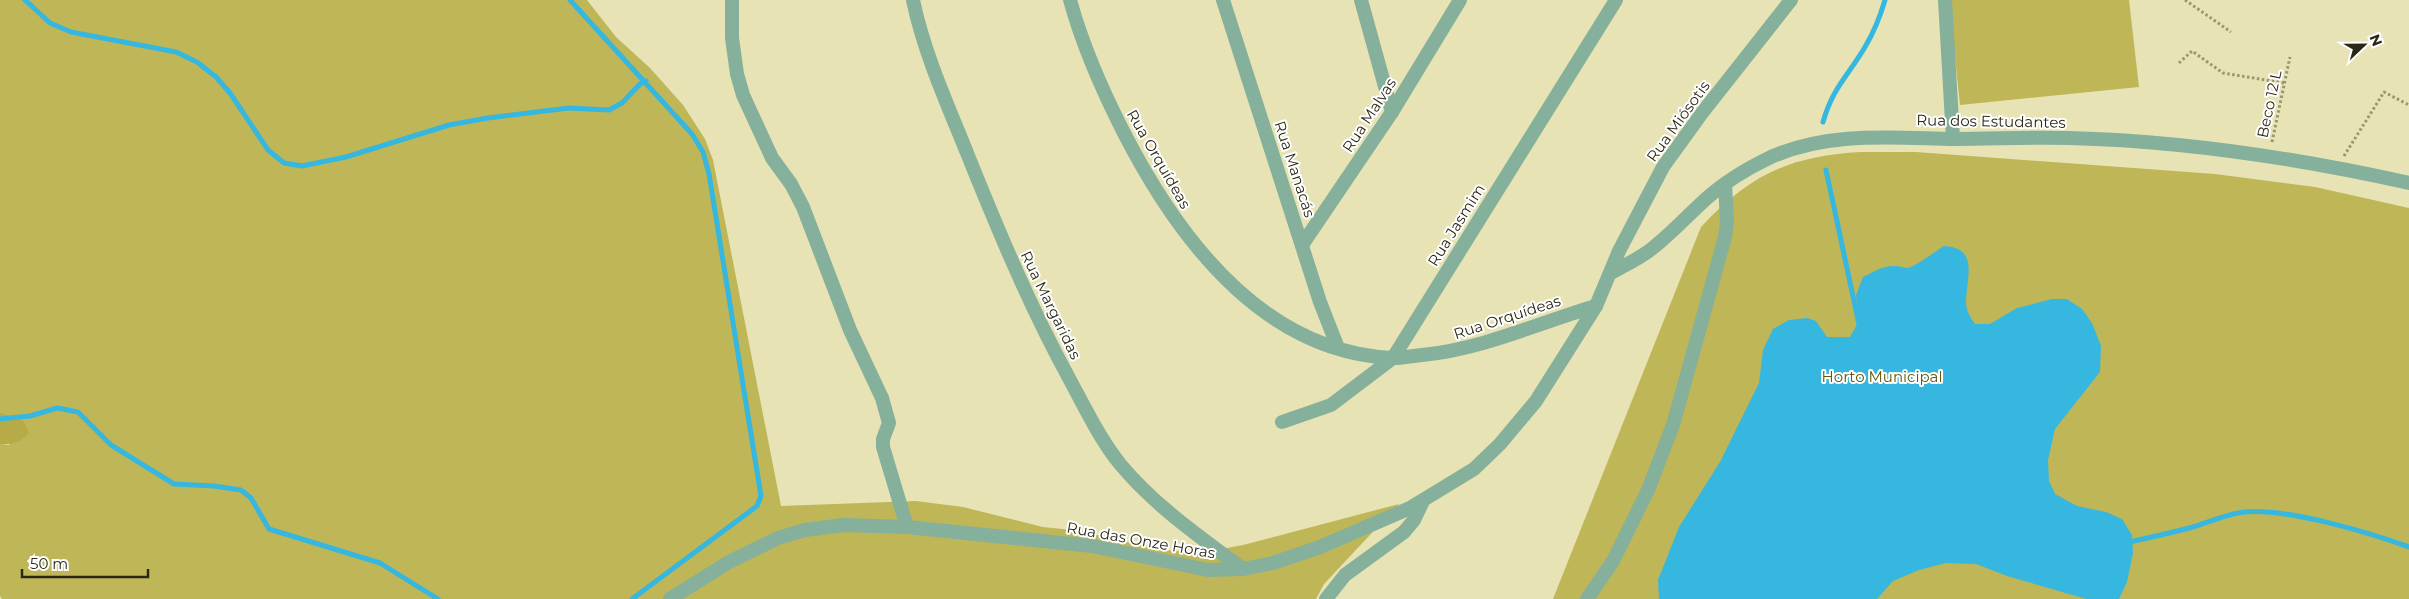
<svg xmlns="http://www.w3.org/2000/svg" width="2409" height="599" viewBox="0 0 2409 599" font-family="Montserrat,sans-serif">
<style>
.green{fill:#bfb657}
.forest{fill:#b6ab47}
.water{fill:#36b7df}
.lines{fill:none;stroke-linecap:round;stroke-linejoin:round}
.stream{stroke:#36b7df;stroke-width:5}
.path{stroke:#989572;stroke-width:3;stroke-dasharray:2.5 2.5;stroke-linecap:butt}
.street{stroke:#85b09b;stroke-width:14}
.labels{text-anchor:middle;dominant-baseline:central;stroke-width:4;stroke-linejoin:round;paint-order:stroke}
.street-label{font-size:15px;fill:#292715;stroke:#fff}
.park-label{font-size:15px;fill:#615a0d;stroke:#fff}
</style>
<rect width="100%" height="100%" fill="#e7e3b5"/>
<g class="green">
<path d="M0 0H587L616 37 650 68 683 105 705 139 713 160 781 506 916 501 963 507 1043 527 1081 531 1161 550 1206 552 1243 545 1399 504 1324 584 1316 599H2L0 596V444L9 445 23 420 0 412Z"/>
<path d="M1949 0H2129L2139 87 1960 105Z"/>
<path d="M1861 152H1916L2215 174 2315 187 2409 208V599H1553L1701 227C1750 175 1789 156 1861 152Z"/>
</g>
<path class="forest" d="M0 412 23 420 29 433C21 442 12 445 0 444Z"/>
<path class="water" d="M1944 246C1980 248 1966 278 1966 302 1966 310 1970 317 1975 324H1990L2017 308 2052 299H2067L2082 309 2092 323 2101 346 2100 372 2055 429 2048 460 2049 481 2055 494 2077 506 2106 512 2122 519 2132 535 2133 553 2127 582 2119 599H2086L2007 576 1976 564 1946 563 1919 570 1893 581 1877 599H1659L1658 580 1679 527 1720 462 1759 383 1763 350 1773 329 1789 320 1807 318 1816 321 1827 337H1850L1859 321 1856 295 1863 277C1873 272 1884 265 1896 266 1900 266 1904 268 1907 268 1915 267 1936 251 1944 246Z"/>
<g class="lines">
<g class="stream">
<path d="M25 0 50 23 71 32 176 52 197 62 216 77 230 93 268 150 284 163 302 166 346 157 449 125 488 118 569 108 609 110 622 103 640 84 646 81"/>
<path d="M570 0 692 134 703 152 709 174 761 496 757 506 632 599"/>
<path d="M1823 122C1833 87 1848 76 1865 47 1874 32 1880 17 1885 0"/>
<path d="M1826 170 1860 329"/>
<path d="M0 419 30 416 57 408 78 412 111 445 174 484 214 486 241 490 251 498 269 529 380 563 438 599"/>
<path d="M2125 543C2148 538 2171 533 2193 527 2209 522 2227 514 2244 512 2288 508 2367 532 2409 547"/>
</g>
<g class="path">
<path d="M2185 0 2231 32"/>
<path d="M2179 63 2192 51 2223 73 2284 83"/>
<path d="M2272 142 2290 57"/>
<path d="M2344 156 2384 92 2409 105"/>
</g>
<g class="street">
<path d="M732 0V38L737 74 743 95 772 158 791 184 803 207 850 330 882 398 889 423 883 439V447L907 527"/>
<path d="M913 0C924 53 947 103 967 153 998 230 1030 307 1070 380 1085 408 1100 439 1120 464 1155 506 1200 537 1243 569"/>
<path d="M1070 0C1083 47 1102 90 1124 133 1178 238 1263 352 1392 358 1402 358 1412 356 1422 355 1483 349 1538 323 1596 306"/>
<path d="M1223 0 1320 302 1338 348"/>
<path d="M1361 0 1392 112"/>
<path d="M1945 0 1953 139"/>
<path d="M1302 245 1392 112 1460 0"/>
<path d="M1611 273C1625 265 1641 258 1654 247 1673 232 1689 214 1707 198 1726 181 1748 168 1771 157 1830 131 1893 138 1955 139 1993 139 2031 137 2069 138 2184 141 2297 158 2409 183"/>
<path d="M1282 422 1331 405 1393 358 1616 0"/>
<path d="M670 599 729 562 778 538 805 530 843 525 907 527 1092 546 1208 570 1243 569 1273 563 1320 547 1410 508 1474 469 1500 444 1536 401 1596 306 1619 251 1663 167 1702 113 1791 0"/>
<path d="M1326 599 1345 575 1404 532 1414 520 1423 501"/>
<path d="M1587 599 1613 561 1648 490 1673 425 1725 237 1727 222 1725 184"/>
</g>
</g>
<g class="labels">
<g class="street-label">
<text transform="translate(2269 104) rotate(-78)">Beco 12 L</text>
<text transform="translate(1369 115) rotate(-57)">Rua Malvas</text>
<text transform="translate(1678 121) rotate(-54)">Rua Miósotis</text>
<text transform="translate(1991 121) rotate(1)">Rua dos Estudantes</text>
<text transform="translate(1159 159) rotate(60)">Rua Orquídeas</text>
<text transform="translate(1295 169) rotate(72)">Rua Manacás</text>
<text transform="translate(1456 225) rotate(-58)">Rua Jasmim</text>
<text transform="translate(1051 305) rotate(64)">Rua Margaridas</text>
<text transform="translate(1507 317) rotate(-18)">Rua Orquídeas</text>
<text transform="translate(1141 540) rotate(10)">Rua das Onze Horas</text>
</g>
<g class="park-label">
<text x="1882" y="376">Horto Municipal</text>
</g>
</g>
<g transform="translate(2364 45) rotate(68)" stroke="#ffffff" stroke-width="4" paint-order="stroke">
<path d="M0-4L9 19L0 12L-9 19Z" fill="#292715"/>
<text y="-8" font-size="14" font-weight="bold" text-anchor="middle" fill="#292715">N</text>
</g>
<path d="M22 569v8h126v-8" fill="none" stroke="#292715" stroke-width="2.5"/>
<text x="30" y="569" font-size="15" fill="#292715" stroke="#ffffff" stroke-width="4" paint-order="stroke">50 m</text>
</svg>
